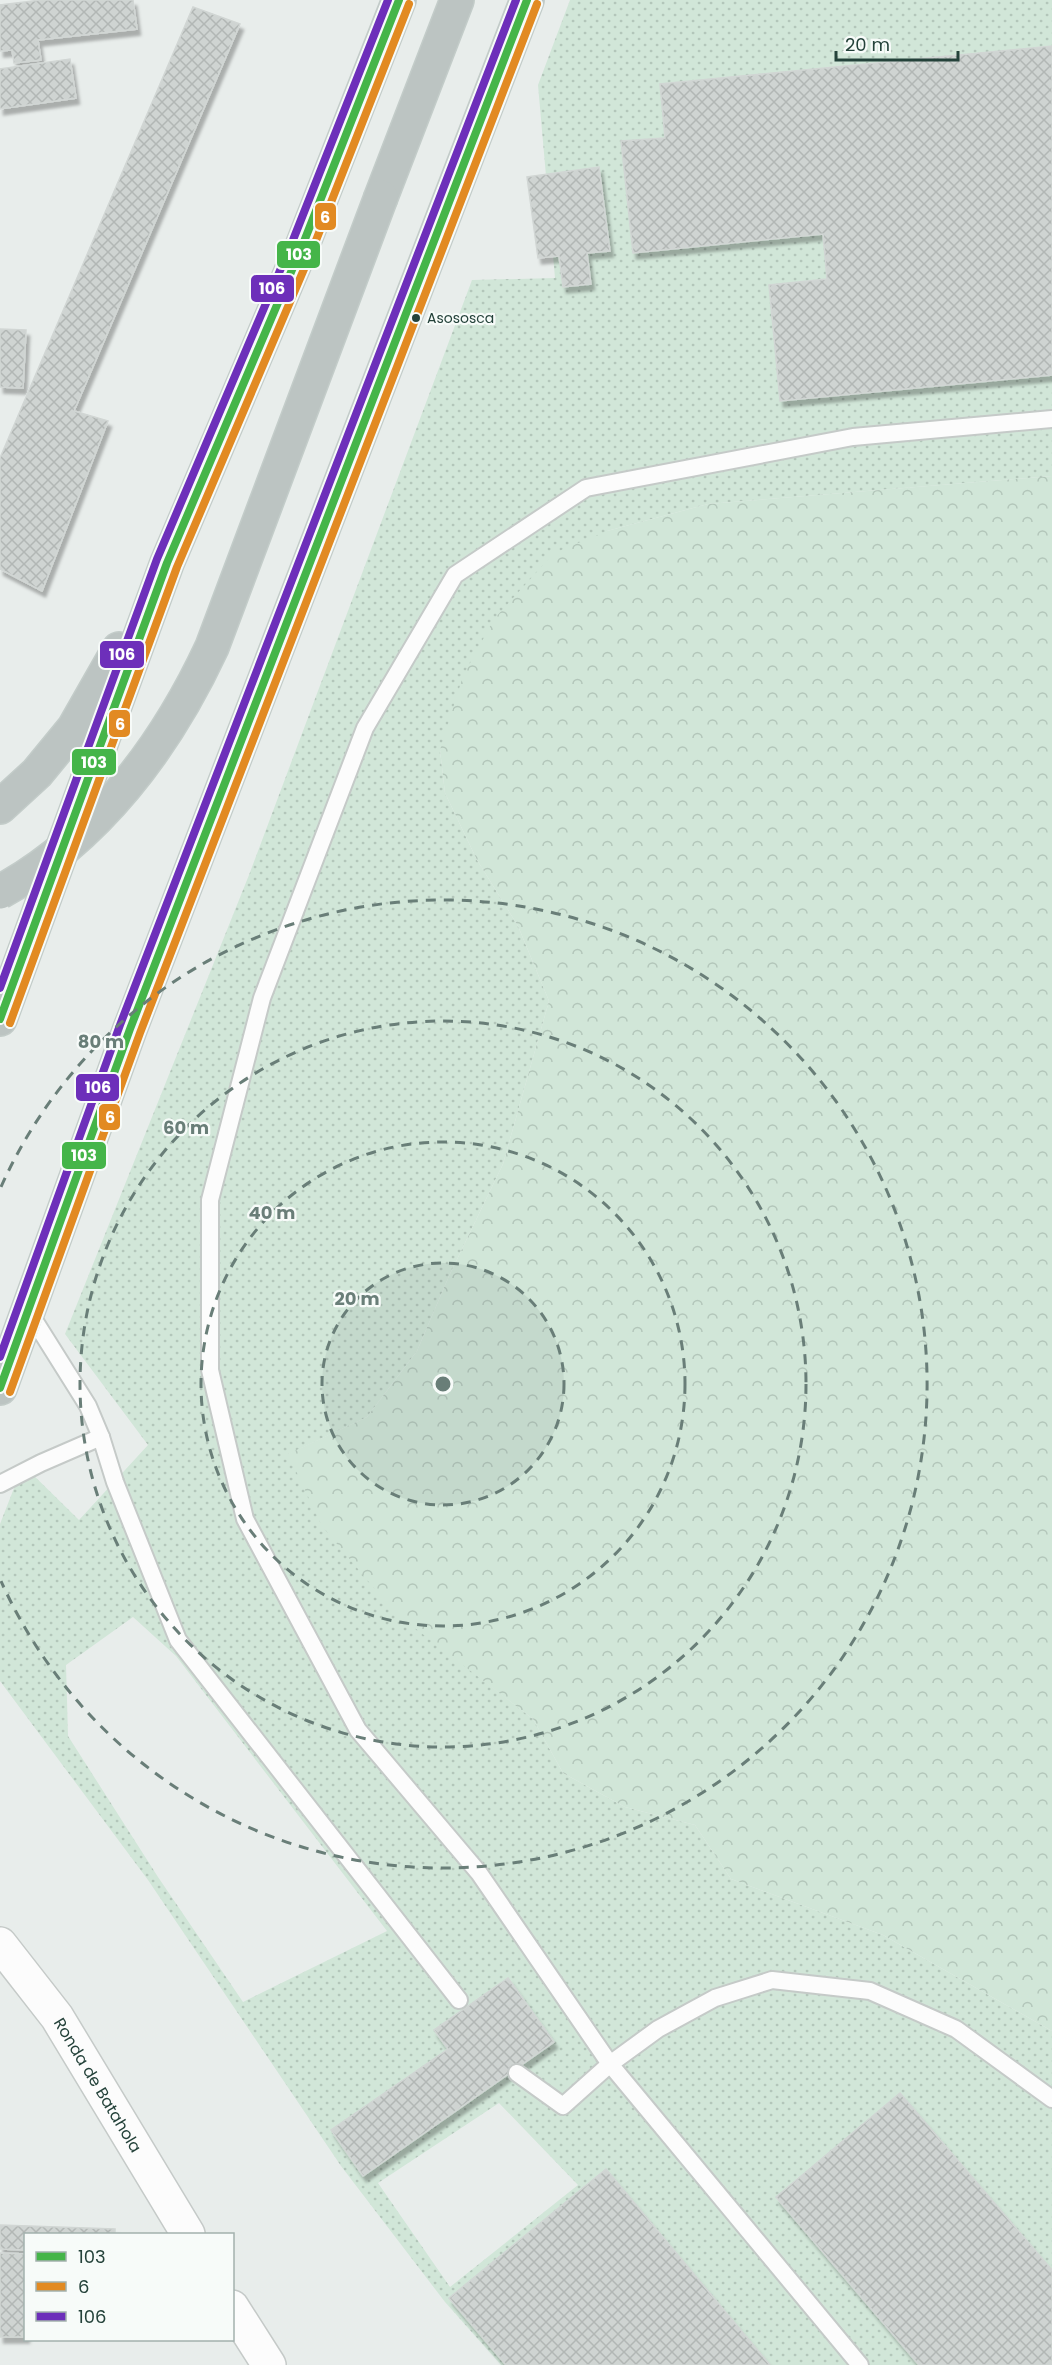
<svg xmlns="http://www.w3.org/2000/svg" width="1052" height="2365" viewBox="0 0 1052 2365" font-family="Poppins,sans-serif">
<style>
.grass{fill:url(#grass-dots);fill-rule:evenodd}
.forest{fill:url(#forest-crowns)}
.building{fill:url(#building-cross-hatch);stroke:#d1d6d4;stroke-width:1.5;filter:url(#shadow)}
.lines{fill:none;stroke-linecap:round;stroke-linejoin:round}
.lane-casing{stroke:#c5cac8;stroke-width:20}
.street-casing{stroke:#c5cac8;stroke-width:36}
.highway-casing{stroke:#c3ccc9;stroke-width:36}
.lane{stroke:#fcfcfc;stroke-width:16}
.street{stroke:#fcfcfc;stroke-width:33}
.highway{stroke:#bcc4c2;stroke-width:33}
.highway-bridge-casing{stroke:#c3ccc9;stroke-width:36;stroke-linecap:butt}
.highway-bridge{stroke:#bcc4c2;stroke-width:33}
.bus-1-casing{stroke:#f7fbf9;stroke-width:12}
.bus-2-casing{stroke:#f7fbf9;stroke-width:12}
.bus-3-casing{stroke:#f7fbf9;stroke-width:12}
.bus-1{stroke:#45b549;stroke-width:8}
.bus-2{stroke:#e28a22;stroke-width:8}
.bus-3{stroke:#6d2fba;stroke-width:8}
.ring{fill:none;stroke:#697e78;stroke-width:3;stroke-dasharray:10 8}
.bus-dot{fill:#24423a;stroke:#f7fbf9;stroke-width:2}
.labels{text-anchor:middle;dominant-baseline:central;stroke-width:4.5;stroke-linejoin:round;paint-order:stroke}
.bus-label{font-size:14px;fill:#24423a;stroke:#f7fbf9;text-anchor:start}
.street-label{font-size:16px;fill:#24423a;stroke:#f7fbf9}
.centre{fill:#697e78;stroke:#f7fbf9;stroke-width:3}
.ring-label{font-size:18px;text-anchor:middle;font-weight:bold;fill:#697e78;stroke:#f7fbf9;stroke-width:4.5;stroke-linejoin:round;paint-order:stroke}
.line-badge{stroke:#f7fbf9;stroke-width:2}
.badge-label{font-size:16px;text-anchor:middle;font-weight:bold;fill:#fff}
</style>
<defs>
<pattern id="grass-dots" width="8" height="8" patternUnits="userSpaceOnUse" patternTransform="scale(1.5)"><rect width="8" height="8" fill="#d1e6d8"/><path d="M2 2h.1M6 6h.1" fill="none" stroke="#b3c6ba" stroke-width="1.8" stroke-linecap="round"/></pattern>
<pattern id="forest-crowns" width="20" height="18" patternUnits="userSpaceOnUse" patternTransform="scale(1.5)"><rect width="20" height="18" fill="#d1e6d8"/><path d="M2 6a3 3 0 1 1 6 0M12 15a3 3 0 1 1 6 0" fill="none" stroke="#b3c6ba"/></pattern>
<pattern id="building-cross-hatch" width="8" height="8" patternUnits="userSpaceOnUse" patternTransform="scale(1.5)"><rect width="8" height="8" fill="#cfd4d2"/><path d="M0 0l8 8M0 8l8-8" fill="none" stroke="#b2b7b5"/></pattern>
<filter id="shadow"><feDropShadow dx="3.5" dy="6" stdDeviation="1.5" flood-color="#0004"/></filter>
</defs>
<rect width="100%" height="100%" fill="#e8edeb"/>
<path class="grass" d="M570 0H1052V46L660 84 665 138 622 142 633 253 823 234 827 279 769 285 780 401 1052 375V476L708 504 607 531 440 750 445 793 477 860 518 926 549 1001 503 1164 449 1276 417 1351 367 1417 289 1454 469 1669 533 1719 563 1773 625 1807 695 1825 731 1879 883 1935 1052 2031V2270L900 2093 776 2198 919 2365H770L606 2169 449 2298 506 2365H501L445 2302 341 2166 148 1880 0 1681V1524L23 1465 79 1520 148 1445 65 1334 249 875 472 280 555 278 538 85ZM133 1617 176 1656 387 1931 243 2002 158 1877 68 1736 66 1665ZM508 1978 554 2042 363 2175 332 2130 448 2049 435 2029ZM499 2103 578 2185 450 2287 378 2183Z"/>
<path class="forest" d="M1052 476V2031L883 1935 731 1879 695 1825 625 1807 563 1773 533 1719 394 1612 322 1526 288 1454 367 1417 417 1351 449 1276 503 1164 549 1001 518 926 477 860 445 793 440 750 463 676 494 619 554 553 607 531 708 504Z"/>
<g class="building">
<path d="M41 0H133L137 29 38 40 41 60 14 63 12 50 0 51V5Z"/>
<path d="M193 7 240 24 74 411 108 421 42 591 0 569V458Z"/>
<path d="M1052 46V375L780 401 769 285 827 279 823 234 633 253 621 141 665 138 660 84Z"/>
<path d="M70 59 76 98 0 109V69Z"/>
<path d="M599 167 610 251 587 253 591 284 563 287 559 256 538 258 527 177Z"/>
<path d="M0 329 26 330 23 388 0 387Z"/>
<path d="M508 1978 554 2042 363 2176 331 2130 448 2049 434 2030Z"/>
<path d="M900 2093 1052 2270V2365H919L776 2197Z"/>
<path d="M606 2169 770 2365H506L449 2298Z"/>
<path d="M0 2225 115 2229V2234H26V2250L0 2249Z"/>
<path d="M0 2253 26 2254V2337H0Z"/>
</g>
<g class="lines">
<defs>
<g id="lane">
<path d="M29 1312 88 1406 101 1437 115 1482 178 1640 459 2000"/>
<path d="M0 1484 41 1463 101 1437"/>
<path d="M517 2073 563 2106 610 2064 658 2029 715 1998 772 1980 870 1991 956 2029 1052 2099"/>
<path d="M860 2365 610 2064 479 1873 358 1730 245 1519 210 1370V1200L262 998 365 728 455 575 586 488 853 437 1052 419"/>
</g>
<g id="street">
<path id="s1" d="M0 1944 57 2017 188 2234"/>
<path d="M232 2307 269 2365"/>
</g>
<g id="highway">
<path d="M381 197 457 0"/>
<path d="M0 807 37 773 74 728 119 649"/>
<path d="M0 1019 167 563 303 244 399 0"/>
<path d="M0 1388 130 1029 527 0"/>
</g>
</defs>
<use href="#lane" class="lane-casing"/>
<use href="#street" class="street-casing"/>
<use href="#highway" class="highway-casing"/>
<use href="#lane" class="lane"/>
<use href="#street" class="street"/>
<use href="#highway" class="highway"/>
<defs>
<path id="highway-bridge" d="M0 892C97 839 166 746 212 647L381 197"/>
</defs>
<use href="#highway-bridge" class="highway-bridge-casing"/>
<use href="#highway-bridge" class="highway-bridge"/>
<defs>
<g id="bus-1">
<path d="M0 1019 167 563 303 244 399 0"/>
<path d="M0 1388 130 1029 527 0"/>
</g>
<g id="bus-2">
<path d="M10 1023 177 567 313 248 409 4"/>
<path d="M10 1392 140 1033 537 4"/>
</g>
<g id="bus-3">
<path d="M0 988 157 559 293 240 388 0"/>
<path d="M0 1357 120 1025 516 0"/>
</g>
</defs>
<use href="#bus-1" class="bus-1-casing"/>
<use href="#bus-2" class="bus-2-casing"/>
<use href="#bus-3" class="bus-3-casing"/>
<use href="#bus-1" class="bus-1"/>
<use href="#bus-2" class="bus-2"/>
<use href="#bus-3" class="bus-3"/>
</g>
<circle cx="443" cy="1384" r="121" fill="#697e78" fill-opacity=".12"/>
<g class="ring">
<circle cx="443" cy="1384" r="121"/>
<circle cx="443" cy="1384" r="242"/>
<circle cx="443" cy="1384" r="363"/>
<path d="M1 1187A484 484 0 1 1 1 1581"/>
</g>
<circle class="bus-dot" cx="416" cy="318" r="5"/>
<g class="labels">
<g class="bus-label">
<text x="427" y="318">Asososca</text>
</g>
<g class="street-label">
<text stroke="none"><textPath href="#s1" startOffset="172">Ronda de Batahola</textPath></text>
</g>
</g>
<circle cx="443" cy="1384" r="9" class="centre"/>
<g class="ring-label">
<text x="101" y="1048">80 m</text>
<text x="186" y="1134">60 m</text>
<text x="272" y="1219">40 m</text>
<text x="357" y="1305">20 m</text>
</g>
<g class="line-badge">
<rect x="314" y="202" width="23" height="29" rx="6" fill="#e28a22"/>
<rect x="276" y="240" width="45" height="29" rx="6" fill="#45b549"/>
<rect x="250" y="274" width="45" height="29" rx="6" fill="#6d2fba"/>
<rect x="99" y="640" width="46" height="29" rx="6" fill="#6d2fba"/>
<rect x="108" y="709" width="23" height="29" rx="6" fill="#e28a22"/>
<rect x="71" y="748" width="46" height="28" rx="6" fill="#45b549"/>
<rect x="75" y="1073" width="45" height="29" rx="6" fill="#6d2fba"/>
<rect x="98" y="1103" width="23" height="28" rx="6" fill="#e28a22"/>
<rect x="61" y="1141" width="46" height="29" rx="6" fill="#45b549"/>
</g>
<g class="badge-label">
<text x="325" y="223">6</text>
<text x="299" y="260">103</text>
<text x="272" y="294">106</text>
<text x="122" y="660">106</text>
<text x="120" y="730">6</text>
<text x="94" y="768">103</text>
<text x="98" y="1093">106</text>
<text x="110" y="1123">6</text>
<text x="84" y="1161">103</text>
</g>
<rect x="24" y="2233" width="210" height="108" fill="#f7fbf9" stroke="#a3b1ad" stroke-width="1.5"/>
<rect x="36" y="2252" width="30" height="9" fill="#45b549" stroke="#a3b1ad" stroke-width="1.5"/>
<text x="78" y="2263" font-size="18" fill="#24423a">103</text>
<rect x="36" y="2282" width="30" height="9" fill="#e28a22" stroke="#a3b1ad" stroke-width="1.5"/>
<text x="78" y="2293" font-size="18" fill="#24423a">6</text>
<rect x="36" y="2312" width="30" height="9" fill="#6d2fba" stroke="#a3b1ad" stroke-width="1.5"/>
<text x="78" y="2323" font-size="18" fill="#24423a">106</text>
<path d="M836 51v9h122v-9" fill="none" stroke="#24423a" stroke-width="3"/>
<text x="845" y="51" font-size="18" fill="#24423a" stroke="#f7fbf9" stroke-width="4.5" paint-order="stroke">20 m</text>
</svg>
